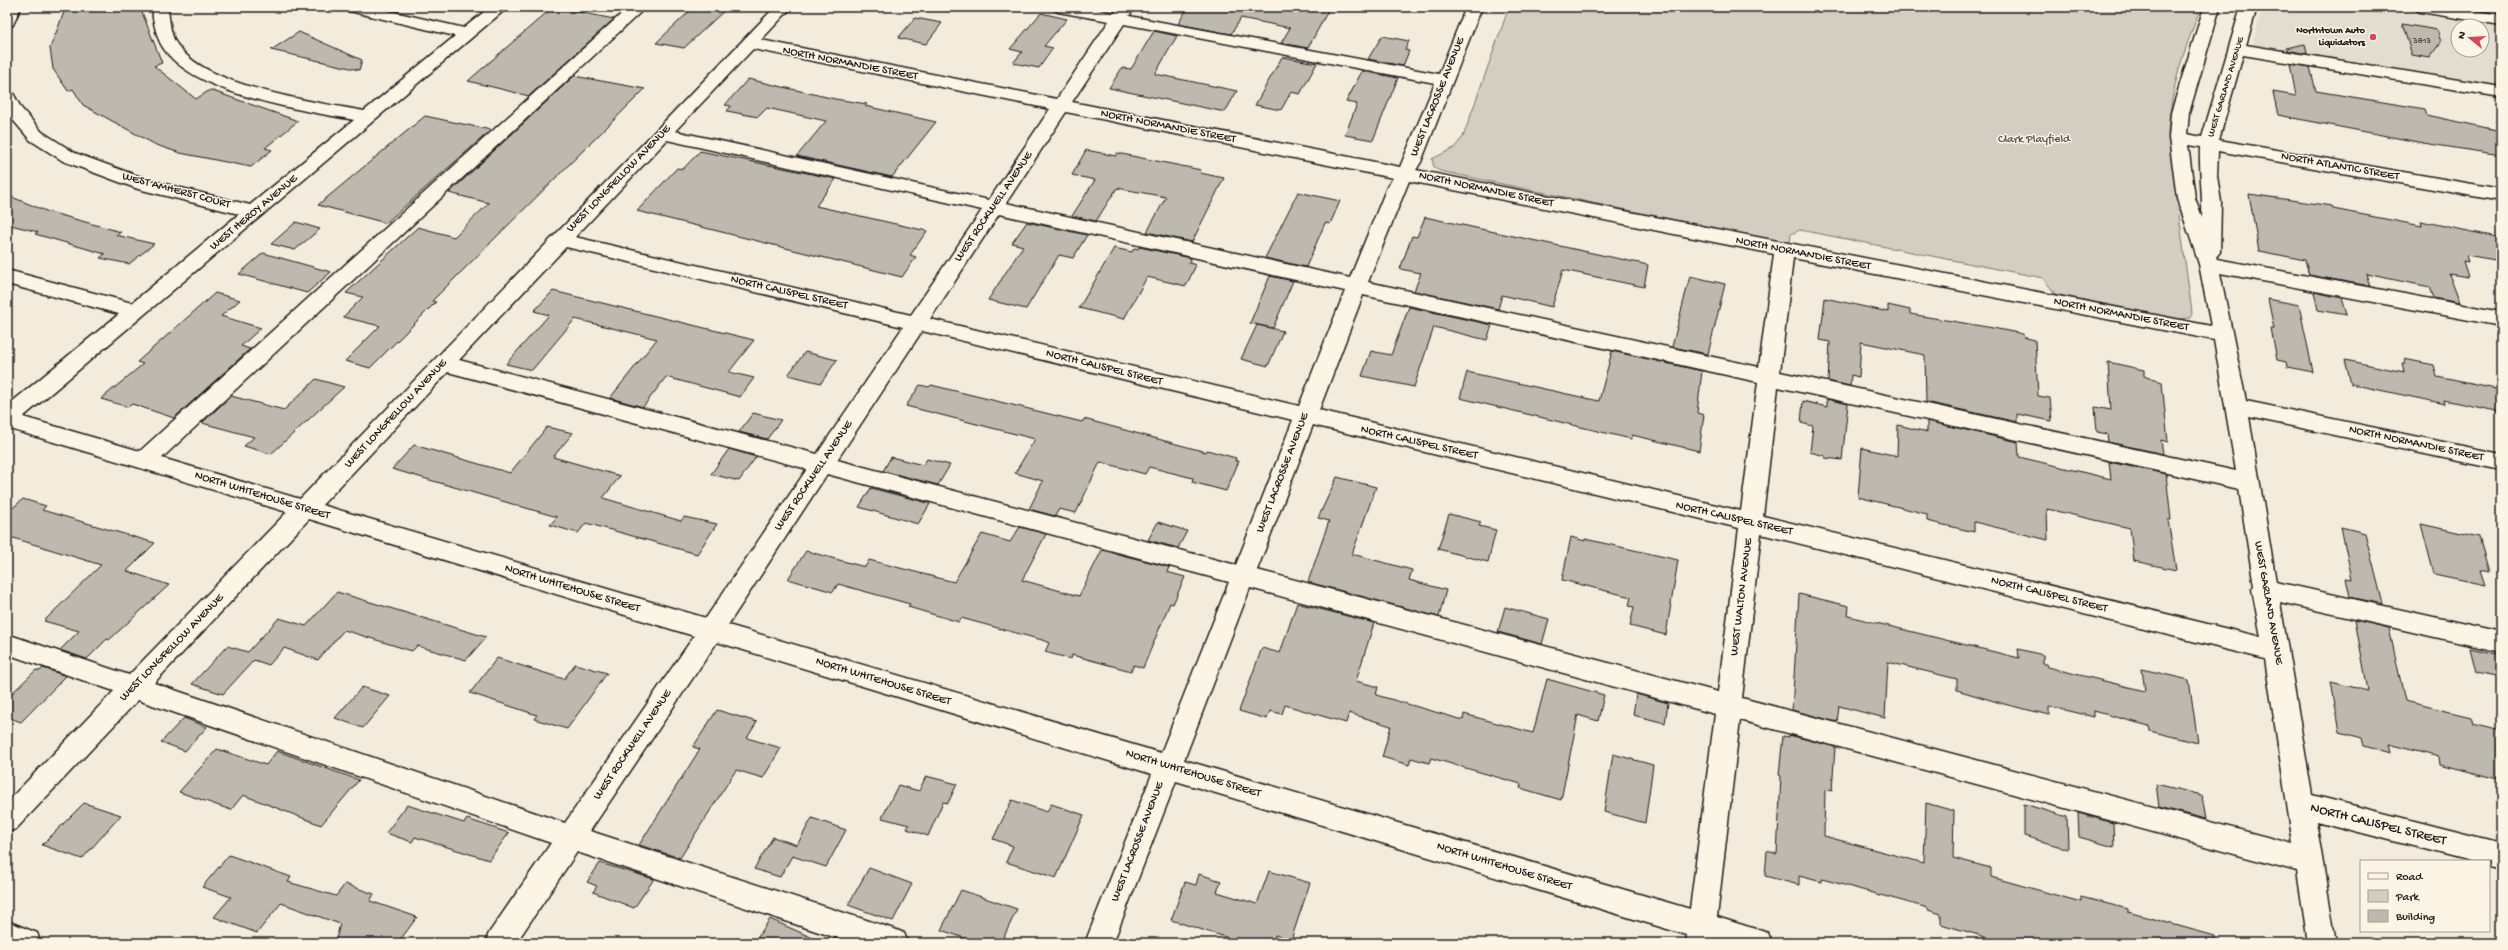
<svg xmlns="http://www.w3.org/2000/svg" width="2508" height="950" viewBox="0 0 2508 950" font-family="'Gochi Hand',sans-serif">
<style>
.built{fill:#e3ddcf;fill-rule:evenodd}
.green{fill:#d3cec1;stroke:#78756e}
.building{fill:#beb9ae;stroke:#1c1c1c}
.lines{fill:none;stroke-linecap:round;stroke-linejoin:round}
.minor-casing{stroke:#1c1c1c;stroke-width:3}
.major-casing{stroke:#1c1c1c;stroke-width:3}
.minor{fill:#fcf5e5;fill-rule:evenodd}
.major{fill:#fcf5e5;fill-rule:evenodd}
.poi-dot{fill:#d1495b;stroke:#fcf5e5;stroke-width:1.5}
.labels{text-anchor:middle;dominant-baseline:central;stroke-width:3;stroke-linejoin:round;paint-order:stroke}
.far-number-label{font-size:9px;fill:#444340}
.far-poi-label{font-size:10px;font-weight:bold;fill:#1c1c1c;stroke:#fcf5e5;text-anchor:end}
.far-street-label{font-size:10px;fill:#1c1c1c;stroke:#fcf5e5}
.street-label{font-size:12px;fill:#1c1c1c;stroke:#fcf5e5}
.park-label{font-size:12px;fill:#53514e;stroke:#fcf5e5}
.near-street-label{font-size:14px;fill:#1c1c1c;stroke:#fcf5e5}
</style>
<rect width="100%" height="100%" fill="#f3ecdd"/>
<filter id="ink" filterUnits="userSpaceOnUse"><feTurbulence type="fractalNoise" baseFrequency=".025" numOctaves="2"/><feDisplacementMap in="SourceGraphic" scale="8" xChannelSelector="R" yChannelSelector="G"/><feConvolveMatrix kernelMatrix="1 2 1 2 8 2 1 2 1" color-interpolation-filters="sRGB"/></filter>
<g filter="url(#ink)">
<path class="built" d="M2262 7H2370L2501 27V88L2252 46ZM2458 26H2482V50H2458Z"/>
<path class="green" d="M1509 7H2201C2185 48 2170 89 2168 134L2192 312 2191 318 2173 319 2056 295 2043 278 1800 230 1791 234 1790 244 1440 171 1434 167 1432 159 1454 148 1463 137Z"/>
<g class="building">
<path d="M66 7H140L162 63 154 66 196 99 210 90 298 121 265 148 272 150 251 167 180 153 156 145 83 105 73 89 68 91 53 69 50 48Z"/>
<path d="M553 7 614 19 529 96 468 81Z"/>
<path d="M694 7H728L684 48 656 43Z"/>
<path d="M1188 7H1218L1238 11V7H1330L1308 48 1281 43 1290 28 1241 18 1231 34 1178 24Z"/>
<path d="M1041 13 1067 19 1044 46 1053 48 1039 68 1013 63 1022 52 1010 49Z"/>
<path d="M915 18 942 23 926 44 898 38Z"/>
<path d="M2402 24 2437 30 2441 42 2429 58 2412 55Z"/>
<path d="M1154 31 1177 36 1155 74 1237 91 1225 112 1109 88 1122 68 1131 69Z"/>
<path d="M299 32 362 60 359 70 271 50Z"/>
<path d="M1382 36 1409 41 1405 50 1409 51 1403 66 1368 59Z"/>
<path d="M2305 44 2307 54 2287 50 2286 48Z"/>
<path d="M1282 57 1317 63 1300 94 1291 92 1281 110 1255 105Z"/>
<path d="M2290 64 2310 67 2316 91 2425 109 2427 115 2501 131V155L2423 143 2278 115 2273 92 2296 96Z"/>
<path d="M1362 71 1398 78 1373 140 1345 135 1357 104 1346 102Z"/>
<path d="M574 76 645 89 432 301 436 302 370 368 345 361 380 326 343 317 363 297 346 293 418 227 454 237 489 203 449 193Z"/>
<path d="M748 79 835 99 867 104 865 106 936 122 892 177 797 156 826 121 767 108 758 117 727 111 731 106 725 105Z"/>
<path d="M425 116 491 130 386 223 318 205Z"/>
<path d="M1086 150 1116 156 1117 153 1201 170 1200 173 1224 178 1192 242 1147 232 1166 197 1117 188 1096 221 1072 216 1095 180 1072 175Z"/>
<path d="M700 151 836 179 816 206 927 231 910 255 916 257 902 277 637 211 677 168 683 169Z"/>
<path d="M1298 192 1340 201 1330 224 1325 223 1306 267 1265 258Z"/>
<path d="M2249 194 2332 206 2333 209 2422 226 2421 221 2501 238V261L2466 255 2468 262 2463 261 2468 277 2449 274 2460 303 2434 298 2430 287 2366 274 2370 286 2309 275 2305 260 2259 251Z"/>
<path d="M7 195 46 211 121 232 116 235 154 244 129 264 100 258 105 254 35 234 38 232 7 224Z"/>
<path d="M1425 217 1648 265 1644 287 1563 270 1552 307 1502 295 1498 309 1414 291 1421 273 1400 269 1412 236 1417 237Z"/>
<path d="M296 222 320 229 295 250 271 244Z"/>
<path d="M1027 222 1087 235 1073 258 1059 255 1026 309 988 300 1023 246 1012 243Z"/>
<path d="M1139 247 1191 258 1189 263 1196 265 1186 286 1147 277 1124 319 1079 308 1114 248 1132 252 1134 248 1138 249Z"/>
<path d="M263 253 331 272 307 293 239 274Z"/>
<path d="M1270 276 1293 281 1273 328 1250 323Z"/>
<path d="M1690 276 1725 284 1708 354 1672 347Z"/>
<path d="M553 291 754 340 729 372 754 378 740 397 666 377 643 407 610 398 657 339 575 319 532 370 506 364 549 315 534 311Z"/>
<path d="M2314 292 2342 298 2347 315 2318 310Z"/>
<path d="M215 293 240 300 221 316 261 328 241 346 250 349 174 418 132 404 128 407 101 399 143 364 137 362Z"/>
<path d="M1825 298 1888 312V305L1910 310V314L1993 328 2023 334V337L2035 340 2038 396 2050 398 2052 421 2017 414V422L1926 402 1925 355 1861 342 1859 377 1851 375 1850 386 1828 381 1830 342 1820 340Z"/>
<path d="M2268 299 2299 305 2313 372 2287 367 2286 362 2277 360 2271 329H2274Z"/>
<path d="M1409 307 1492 325 1487 340 1434 327 1414 387 1362 376 1371 351 1391 355Z"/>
<path d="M1257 325 1283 331 1268 366 1241 359Z"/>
<path d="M1612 351 1702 371 1697 413 1704 415 1699 451 1632 435 1631 439 1460 398 1467 372 1599 401Z"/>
<path d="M805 352 837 360 821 383 788 375Z"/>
<path d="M2404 359 2434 365 2437 377 2501 390V412L2444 400 2445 404 2351 384 2345 360 2404 372 2402 364H2405Z"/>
<path d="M2108 362 2144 370V376L2162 383 2168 442 2161 440 2163 454 2108 442 2107 434 2097 432 2095 407 2111 410Z"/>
<path d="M316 379 344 387 271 454 244 446 254 437 202 423 231 396 284 410Z"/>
<path d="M920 385 929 387 931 385 1082 422 1084 419 1206 452 1207 450 1236 458 1235 461H1239L1226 491 1192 482 1193 478 1149 467 1145 474 1100 462 1076 513 1059 509 1055 516 1029 509 1043 481 1015 473 1035 439 906 406Z"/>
<path d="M1827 399 1848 404 1842 460 1825 458V456L1810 452 1813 426 1801 423 1803 401 1827 407Z"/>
<path d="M753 413 781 420 767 439 739 432Z"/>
<path d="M1927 421 2018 442 2019 457 2111 479 2109 462 2166 474 2171 520H2168L2176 570 2134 561 2130 528 2047 509 2048 540 1974 522V532L1927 521V514L1858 497 1862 448 1897 456 1898 425 1927 432Z"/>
<path d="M547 427 573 433 553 457 620 476 603 498 681 521 684 517 717 524 697 554 586 523 578 533 550 525 557 517 392 469 414 445 510 473Z"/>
<path d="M729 449 756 457 739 481 711 474Z"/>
<path d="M891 457 923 465 927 459 950 465 938 485 883 471Z"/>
<path d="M1337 477 1376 487 1352 554 1412 570 1409 580 1446 590 1439 617 1308 582 1329 521 1318 518Z"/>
<path d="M871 488 928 503 930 504 918 524 859 507Z"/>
<path d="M23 499 46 506 42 510 155 543 127 571 169 585 109 640 107 639 87 659 60 650 79 631 44 621 101 565 7 536V513Z"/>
<path d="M1449 514 1481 522 1479 526 1496 530 1488 562 1438 549Z"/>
<path d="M1158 522 1187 531 1178 548 1148 540Z"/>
<path d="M2421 524 2479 537 2489 572 2481 570 2486 585 2434 574Z"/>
<path d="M1020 527 1046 534 1022 580 1036 584 1079 596 1102 550 1169 567 1167 572 1185 577 1173 604 1170 603 1143 668 1134 665 1131 671 1072 655 1071 659 1045 652 1049 643 1042 640 961 618 959 622 908 607 910 604 838 584 833 592 788 579 806 551 865 567 869 560 954 582 982 534 1010 542Z"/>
<path d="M2341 527 2365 533 2383 604 2350 597 2346 578 2352 579Z"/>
<path d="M1571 537 1585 541V539L1678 560 1666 635 1630 626 1634 607 1629 606 1631 597 1562 580Z"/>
<path d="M337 592 486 637 466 660 417 646 412 651 344 630 318 660 284 648 269 665 254 660 223 694 192 684 227 646 248 652 279 618 306 626Z"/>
<path d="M1799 594 1849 606 1848 616 2019 658 2018 649 2043 655V664H2046L2047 667 2145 691 2142 669 2189 680 2198 743 2150 731 2149 726 2094 711V717L2049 706V715L2004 704 1957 690V679L1888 662 1885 718 1839 706 1837 722 1792 710Z"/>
<path d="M1297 603 1374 623 1356 681 1378 687 1376 695 1463 720 1464 714 1533 733 1547 679 1604 695 1598 721 1578 715 1561 800 1520 788 1521 784 1431 758 1429 763 1411 758 1409 765 1382 757 1391 726 1349 713 1346 723 1285 705 1282 714 1270 711 1267 719 1239 711 1262 648 1280 653Z"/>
<path d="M1505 607 1549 619 1542 644 1498 632Z"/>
<path d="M2355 620 2389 628 2405 701 2471 717 2473 724 2501 731V780L2440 764 2439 757 2388 744 2390 753 2364 746 2362 738 2340 732 2331 682 2368 691Z"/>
<path d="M2470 648 2501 655V677L2476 672Z"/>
<path d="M497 658 564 679 575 664 607 673 567 729 534 719 537 715 470 693Z"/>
<path d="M43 668 66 676 21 722 7 717V698L36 670 40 671Z"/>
<path d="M362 687 390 696 363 728 335 718Z"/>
<path d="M1636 694 1668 703 1665 723 1633 715Z"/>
<path d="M717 710 757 722 747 738 781 748 763 778 736 770 680 858 639 845 700 749 693 747Z"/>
<path d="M184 718 207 727 185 751 161 742Z"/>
<path d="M1789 735 1835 747 1832 791 1825 789 1824 836 1924 863 1926 803 1954 811 1953 858 1991 868V877L2081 902V897L2128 909V912L2215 936V943H2006L1941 924V914L1928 910V908L1822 879V882L1799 876V885L1765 876 1767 851 1777 854 1781 776 1779 775 1783 736 1789 737Z"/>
<path d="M217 749 266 765 277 751 359 780 321 825 243 795 231 810 179 792Z"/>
<path d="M1613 754 1653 765 1645 823 1604 812Z"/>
<path d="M926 776 957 784 948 803 943 802 928 836 907 829 909 825 882 818 898 785 919 791Z"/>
<path d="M2156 784 2202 795 2206 819 2159 807Z"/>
<path d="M1012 800 1047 812 1051 804 1084 815 1056 878 1006 862 1013 846 993 839Z"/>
<path d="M84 803 121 815 82 859 42 845Z"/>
<path d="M2024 804 2067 817 2068 849 2024 836Z"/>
<path d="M407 805 464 823 467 819 509 833 489 860 415 837 412 842 386 833Z"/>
<path d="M2078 813 2113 823 2114 847 2079 837Z"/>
<path d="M812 818 846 830 826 867 792 856 780 877 754 869 773 837 797 845Z"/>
<path d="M229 855 291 877 288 882 336 896 345 884 374 894 370 901 417 917 398 943H335L340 924 281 903 257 933 214 917 231 897 202 887Z"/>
<path d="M600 863 654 879 634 908 593 892 597 886 587 882Z"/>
<path d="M869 868 912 884 893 921 848 905Z"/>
<path d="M1269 871 1310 883 1291 940 1275 935 1272 943H1244L1171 920 1185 882 1196 885 1199 874 1221 881 1217 892 1257 904Z"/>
<path d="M961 890 1017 909 1001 943H979L941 930Z"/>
<path d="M770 919 824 943H754Z"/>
</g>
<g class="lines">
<defs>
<g id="minor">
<path d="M7 7H21L13 25 7 27Z"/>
<path d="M154 7H170L168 11C170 21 170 34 176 43 203 87 316 102 364 111L455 36 345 10 343 7H372L464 28 490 7H508L23 417 140 451 629 7H646L162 458 300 499 775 7H792L761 40 1057 99 1109 21 1058 12 1050 7H1083L1115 13 1119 7H1135L1129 16 1439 74 1466 7H1482L1421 162 1416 170 2211 326 2199 264 2177 198 2169 138 2171 113 2204 7H2220L2189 113 2187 134 2202 137 2241 7H2257L2246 45 2501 87V97L2243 55 2219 140 2501 189V201L2218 151 2217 176 2221 202 2220 252 2216 257 2217 259 2501 312V326L2220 273 2246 401 2501 454V470L2249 417 2276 582 2501 632V652L2280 602 2312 795 2501 843V869L2489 866V861H2471L2316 821 2336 943H2308L2297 871 1740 720 1717 917 1768 933 1772 943H1686L1687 935 1176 781 1113 943H1085L1152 774 717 642 590 831 894 929 904 933 908 943H852L577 852 516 943H485L489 933 551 843 138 700 16 829 7 832V802L114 691 7 654V634L129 675 287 512 7 428V406L119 314 7 284V270L132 303 239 214 138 189 63 161 30 140 8 114 7 92 13 93 21 108 42 132 75 153 149 180 250 205 354 120C302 110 169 92 156 31 154 23 151 14 154 7ZM1124 24 1435 83 1400 167 1072 102ZM753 49 1050 109 989 200 675 131ZM1066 112 1393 178 1387 187 1350 278 1006 203ZM667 140 982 210 911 315 575 237ZM2188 145 2200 147C2199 171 2203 194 2202 217L2195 198ZM1409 181 1774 254 1759 367 1368 282ZM999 214 1345 291 1299 406 930 319ZM566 247 903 327 817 454 459 360ZM1793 258 2214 340 2236 471 1780 372ZM1363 295 1758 382 1741 511 1319 410ZM922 331 1293 420 1236 565 837 460ZM448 372 807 469 706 618 322 505ZM1778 387 2239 489 2254 586 2252 589 2261 637 1763 516ZM1313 425 1739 528 1718 692 1257 570ZM827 474 1229 582 1161 753 728 625ZM309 519 694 636 565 823 154 683ZM1761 534 2265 659 2293 844 1742 698ZM1250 588 1715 714 1690 909 1184 760Z"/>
<path d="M7 921 37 933 41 943H7Z"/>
</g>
<path id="major" d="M2412 7H2450L2501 15V25L2420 12Z"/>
</defs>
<use href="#minor" class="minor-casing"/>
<use href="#major" class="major-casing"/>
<use href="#minor" class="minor"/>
<use href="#major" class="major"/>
</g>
</g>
<circle class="poi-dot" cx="2373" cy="37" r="4"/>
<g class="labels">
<g class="far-number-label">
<text x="2422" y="41">3813</text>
</g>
<g class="far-poi-label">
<text x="2365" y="31">Northtown Auto<tspan x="2365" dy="12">Liquidators</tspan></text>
</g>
<g class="far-street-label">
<text transform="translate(2226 87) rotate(-73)">WEST GARLAND AVENUE</text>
</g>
<g class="street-label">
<text transform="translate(850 64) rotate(11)">NORTH NORMANDIE STREET</text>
<text transform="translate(1438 97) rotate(-68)">WEST LACROSSE AVENUE</text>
<text transform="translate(1168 127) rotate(11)">NORTH NORMANDIE STREET</text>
<text transform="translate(2340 167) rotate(10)">NORTH ATLANTIC STREET</text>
<text transform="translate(619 179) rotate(-46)">WEST LONGFELLOW AVENUE</text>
<text transform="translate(1486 190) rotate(12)">NORTH NORMANDIE STREET</text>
<text transform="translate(176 191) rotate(15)">WEST AMHERST COURT</text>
<text transform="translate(994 207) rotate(-56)">WEST ROCKWELL AVENUE</text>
<text transform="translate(254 213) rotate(-40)">WEST HEROY AVENUE</text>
<text transform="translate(1803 254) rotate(11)">NORTH NORMANDIE STREET</text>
<text transform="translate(789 293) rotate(13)">NORTH CALISPEL STREET</text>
<text transform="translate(2121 315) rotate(11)">NORTH NORMANDIE STREET</text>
<text transform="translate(1104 368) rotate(14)">NORTH CALISPEL STREET</text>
<text transform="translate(396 414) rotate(-47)">WEST LONGFELLOW AVENUE</text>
<text transform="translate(1419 443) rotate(13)">NORTH CALISPEL STREET</text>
<text transform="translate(2416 444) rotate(12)">NORTH NORMANDIE STREET</text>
<text transform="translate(1283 473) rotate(-69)">WEST LACROSSE AVENUE</text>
<text transform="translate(814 476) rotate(-56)">WEST ROCKWELL AVENUE</text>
<text transform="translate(262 496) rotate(17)">NORTH WHITEHOUSE STREET</text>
<text transform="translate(1734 519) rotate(13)">NORTH CALISPEL STREET</text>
<text transform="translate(572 589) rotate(17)">NORTH WHITEHOUSE STREET</text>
<text transform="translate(2049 595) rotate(14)">NORTH CALISPEL STREET</text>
<text transform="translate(1742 597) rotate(-83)">WEST WALTON AVENUE</text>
<text transform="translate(2268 603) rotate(80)">WEST GARLAND AVENUE</text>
<text transform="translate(172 648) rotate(-46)">WEST LONGFELLOW AVENUE</text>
<text transform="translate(883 682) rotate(17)">NORTH WHITEHOUSE STREET</text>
<text transform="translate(633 745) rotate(-56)">WEST ROCKWELL AVENUE</text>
<text transform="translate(1193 774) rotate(17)">NORTH WHITEHOUSE STREET</text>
<text transform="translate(1138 842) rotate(-69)">WEST LACROSSE AVENUE</text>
<text transform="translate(1504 867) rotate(17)">NORTH WHITEHOUSE STREET</text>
</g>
<g class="park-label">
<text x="2034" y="140">Clark Playfield</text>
</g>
<g class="near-street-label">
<text transform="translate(2378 825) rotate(14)">NORTH CALISPEL STREET</text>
</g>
</g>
<rect width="2508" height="950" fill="none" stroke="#fcf5e5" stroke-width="24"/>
<rect x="12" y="12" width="2484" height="926" fill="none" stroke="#1c1c1c" stroke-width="1.5" filter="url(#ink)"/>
<rect x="2360" y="860" width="130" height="72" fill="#fcf5e5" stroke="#a29e95"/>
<rect x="2368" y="873" width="20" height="6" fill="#fcf5e5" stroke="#a29e95"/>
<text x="2396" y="880" font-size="12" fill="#1c1c1c">Road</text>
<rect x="2368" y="890" width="20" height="12" fill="#d3cec1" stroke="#a29e95"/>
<text x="2396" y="900" font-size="12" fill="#1c1c1c">Park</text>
<rect x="2368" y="910" width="20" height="12" fill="#beb9ae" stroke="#a29e95"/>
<text x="2396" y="920" font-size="12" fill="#1c1c1c">Building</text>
<g transform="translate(2470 38) rotate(288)"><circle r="19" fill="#fcf5e5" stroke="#a29e95"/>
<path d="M0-3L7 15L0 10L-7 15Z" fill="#d1495b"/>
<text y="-6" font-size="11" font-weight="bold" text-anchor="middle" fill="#1c1c1c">N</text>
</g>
</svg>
